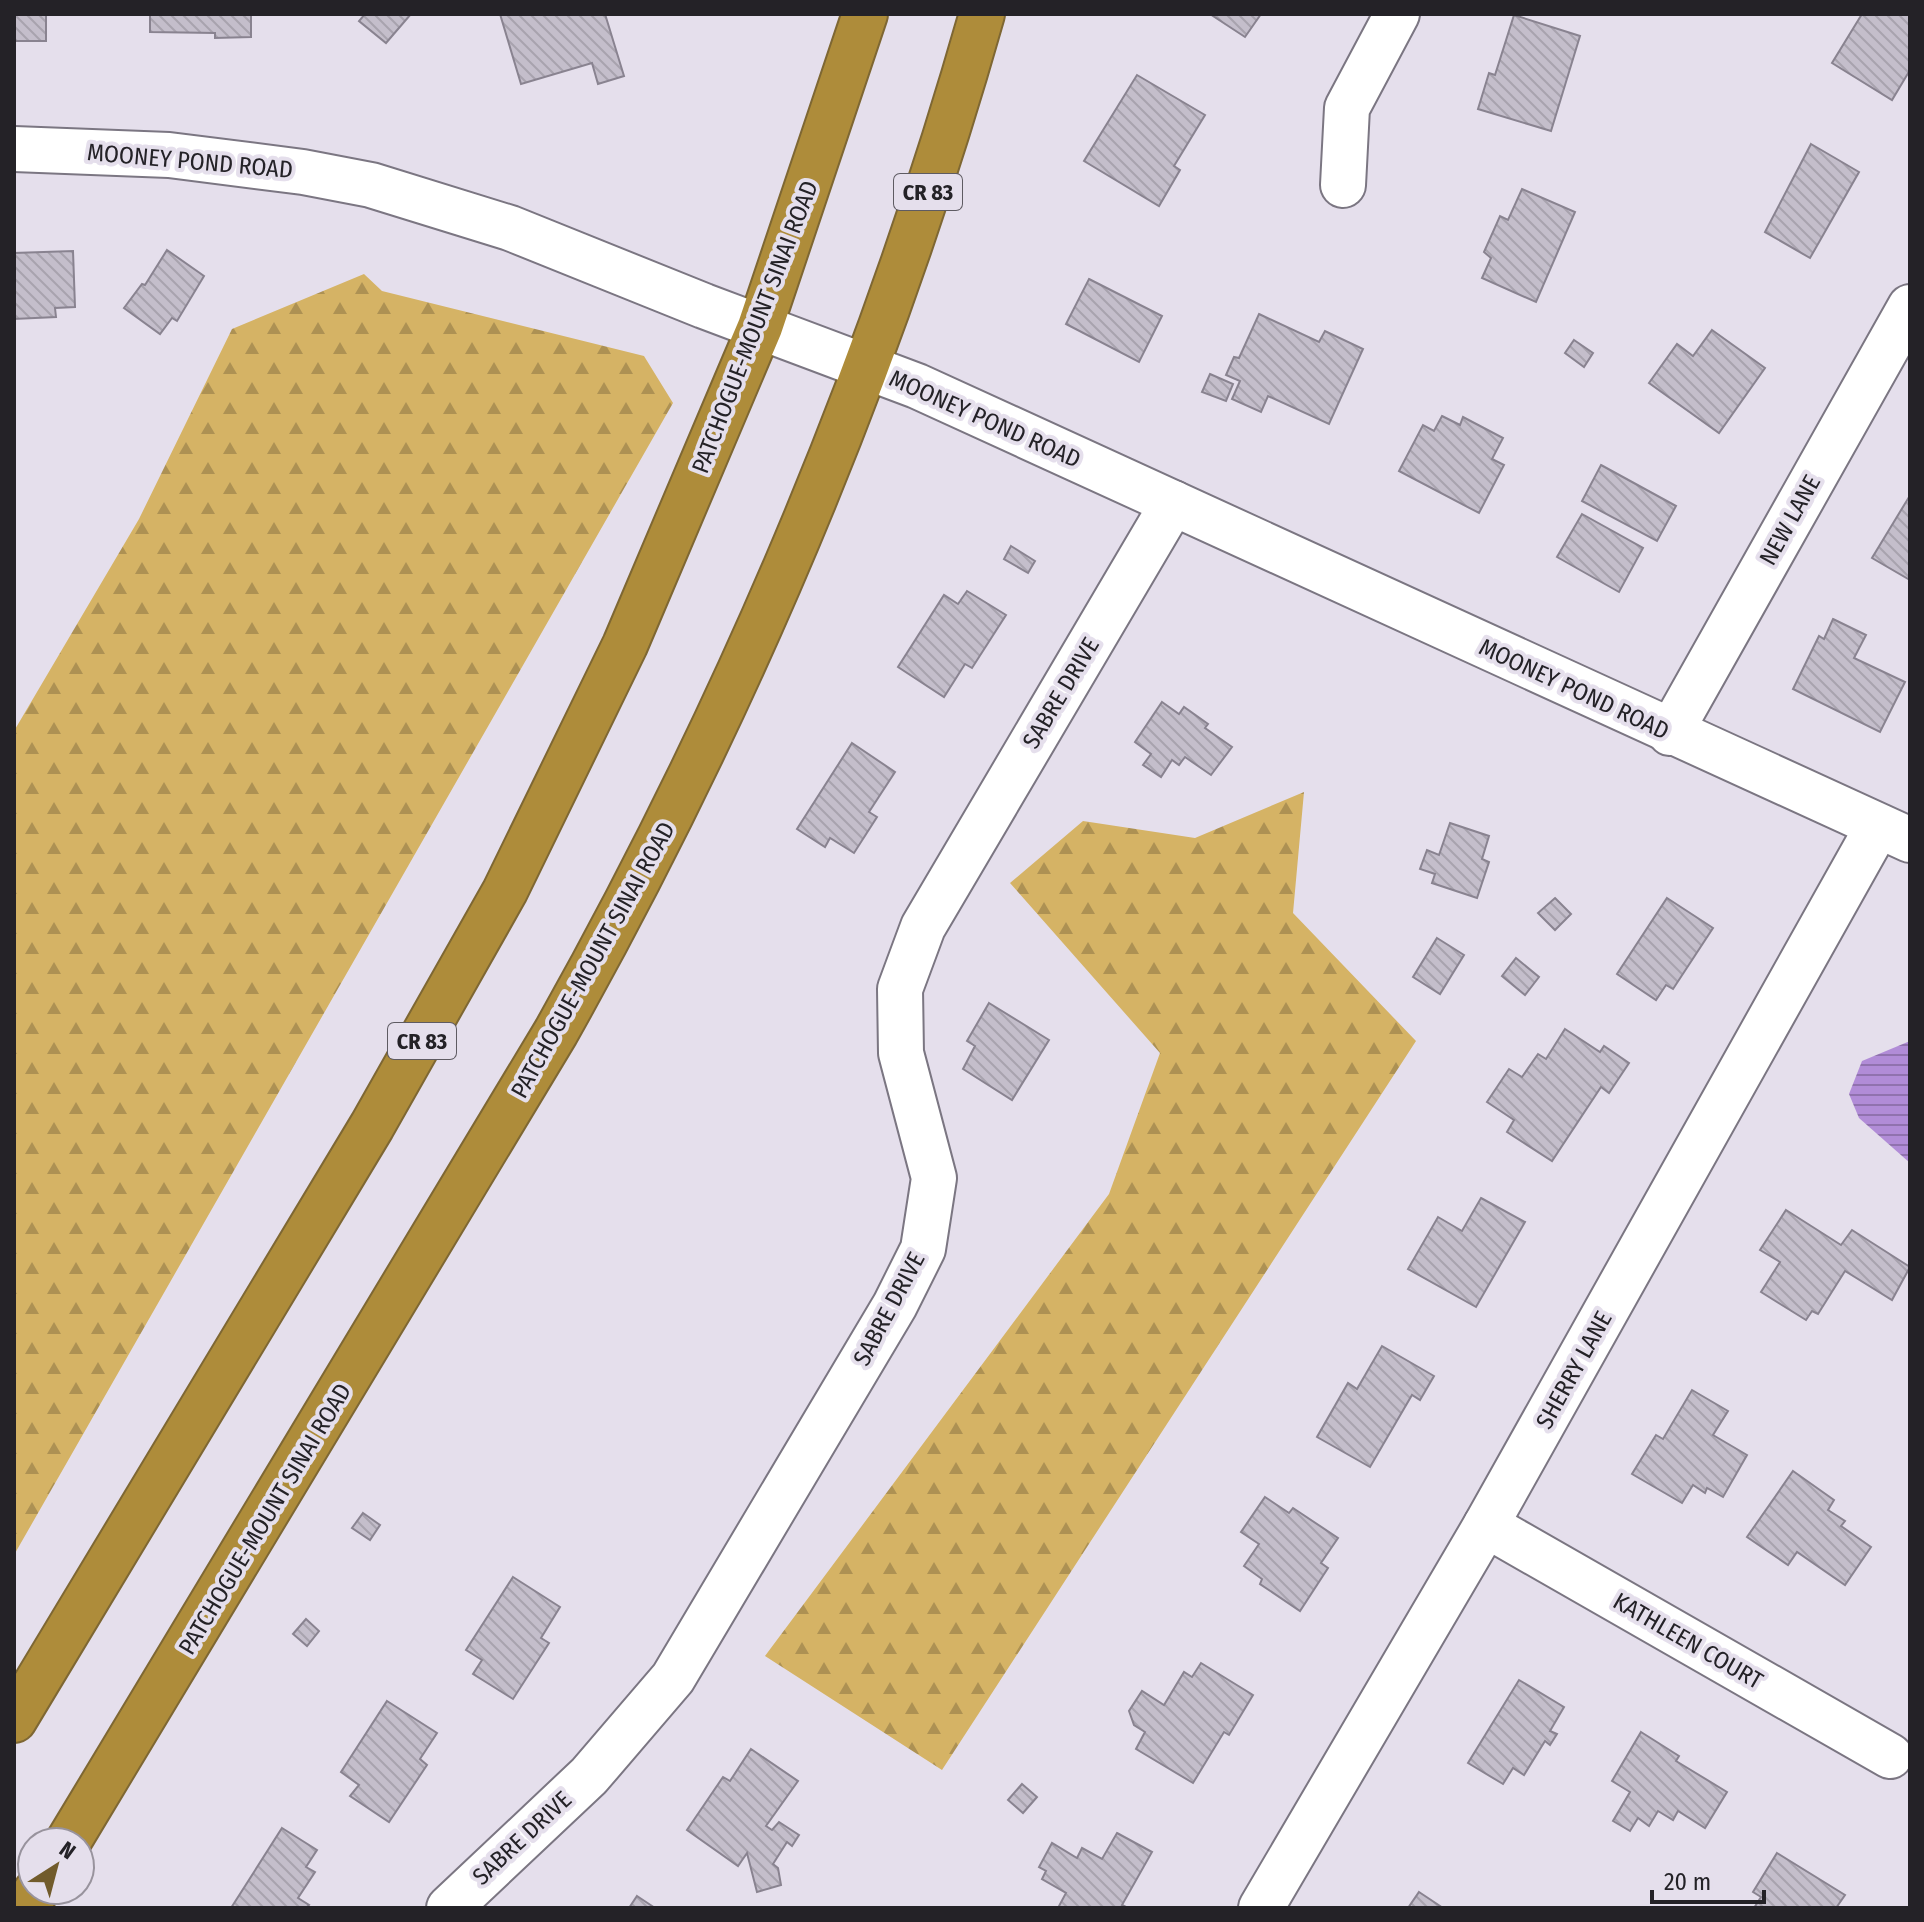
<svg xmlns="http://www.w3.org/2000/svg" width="1924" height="1922" viewBox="0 0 1924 1922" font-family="'Fira Sans Condensed',sans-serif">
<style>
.forest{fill:url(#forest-firs)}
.water{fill:url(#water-rules)}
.building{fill:url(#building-back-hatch);stroke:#898390;stroke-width:2}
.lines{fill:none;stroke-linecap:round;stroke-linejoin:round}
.minor-casing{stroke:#7b7682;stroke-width:48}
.highway-casing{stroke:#7e6733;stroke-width:48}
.minor{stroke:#fff;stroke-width:44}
.highway{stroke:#ae8c3a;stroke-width:44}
.labels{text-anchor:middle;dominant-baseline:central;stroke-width:8;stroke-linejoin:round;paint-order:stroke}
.shield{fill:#e5dfec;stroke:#5e5b62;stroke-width:2}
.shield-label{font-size:22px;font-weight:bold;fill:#242227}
.street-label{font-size:24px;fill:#242227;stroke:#e5dfec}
</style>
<defs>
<pattern id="forest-firs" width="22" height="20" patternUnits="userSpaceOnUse" patternTransform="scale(2)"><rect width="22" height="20" fill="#d5b365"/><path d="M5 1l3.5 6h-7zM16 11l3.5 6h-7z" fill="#ad9153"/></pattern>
<pattern id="water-rules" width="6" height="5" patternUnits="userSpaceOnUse" patternTransform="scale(2)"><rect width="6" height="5" fill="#b18cd7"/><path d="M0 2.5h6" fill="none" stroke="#9072ae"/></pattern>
<pattern id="building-back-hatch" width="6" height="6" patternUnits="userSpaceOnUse" patternTransform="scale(2)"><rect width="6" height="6" fill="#c4becb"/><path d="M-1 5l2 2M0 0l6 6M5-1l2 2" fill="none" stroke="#a8a3ae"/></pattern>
</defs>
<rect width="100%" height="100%" fill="#e5dfec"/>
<g class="forest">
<path d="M364 274 382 291 644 356 673 403 14 1555V731L139 519 232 329Z"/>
<path d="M1304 792 1293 913 1416 1041 942 1770 765 1656 1109 1194 1160 1053 1010 883 1083 821 1195 838Z"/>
</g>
<path class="water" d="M1910 1041V1163L1859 1118 1849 1094 1862 1061Z"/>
<g class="building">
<rect x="14" y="14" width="32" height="27"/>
<path d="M150 14H251V37L215 38V33L150 32Z"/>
<path d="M365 14H411L386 43 359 21Z"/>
<path d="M500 14H605L624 76 598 84 592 63 521 84Z"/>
<path d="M1210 14H1261L1245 37Z"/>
<path d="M1862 14H1910V70L1892 100 1832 63Z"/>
<path d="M1514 15 1580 36 1551 131 1478 109 1489 73 1495 75Z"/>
<path d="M1137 75 1205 115 1174 166 1180 170 1159 206 1084 161Z"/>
<path d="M1811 144 1859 172 1810 258 1765 232Z"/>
<path d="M1522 189 1575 212 1536 302 1482 278 1491 258 1484 252 1500 216 1508 220Z"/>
<path d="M167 250 204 276 177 321 172 318 160 334 124 308 142 284 145 285Z"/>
<path d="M73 251 75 307 55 308 56 317 14 319V253Z"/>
<path d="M1089 279 1162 316 1139 362 1066 324Z"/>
<path d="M1259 314 1319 342 1325 331 1363 349 1329 424 1268 396 1261 412 1232 399 1240 381 1226 375 1234 357 1239 358Z"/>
<path d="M1712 330 1765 368 1719 433 1649 383 1677 344 1693 356Z"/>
<path d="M1574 340 1593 353 1584 367 1565 353Z"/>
<path d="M1210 374 1233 384 1226 401 1202 392Z"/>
<path d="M1442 416 1460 425 1463 417 1503 438 1492 459 1504 465 1479 513 1399 471 1423 425 1434 431Z"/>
<path d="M1601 465 1676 506 1657 541 1582 501Z"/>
<path d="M1909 497 1910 498V580L1872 558Z"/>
<path d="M1582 514 1643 548 1619 592 1557 557Z"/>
<path d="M1011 546 1035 561 1028 573 1004 559Z"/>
<path d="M967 591 1006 615 972 668 965 664 944 697 898 667 944 595 958 604Z"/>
<path d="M1833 619 1866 635 1854 658 1905 682 1880 732 1793 689 1819 636 1824 639Z"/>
<path d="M1162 702 1179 714 1184 707 1208 724 1205 728 1232 747 1211 775 1185 757 1179 765 1172 760 1161 777 1143 765 1151 754 1135 742Z"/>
<path d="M852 743 895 772 869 812 877 817 854 853 830 838 825 847 797 829Z"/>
<path d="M1450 823 1489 836 1482 859 1489 862 1477 898 1432 883 1435 874 1420 869 1427 850 1439 855Z"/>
<path d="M1555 898 1571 914 1555 930 1538 913Z"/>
<path d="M1667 898 1713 928 1673 989 1666 985 1656 1000 1617 974Z"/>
<path d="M1437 938 1464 955 1440 994 1413 977Z"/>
<path d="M1516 958 1539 977 1525 995 1502 976Z"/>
<path d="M989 1003 1049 1040 1012 1100 963 1069 975 1046 967 1041Z"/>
<path d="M1565 1029 1600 1052 1604 1046 1629 1063 1609 1093 1601 1087 1552 1161 1507 1132 1514 1120 1487 1102 1509 1069 1522 1077 1538 1054 1546 1059Z"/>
<path d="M1481 1198 1525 1222 1476 1307 1408 1269 1438 1217 1462 1231Z"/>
<path d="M1786 1210 1841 1245 1852 1230 1910 1267 1892 1300 1845 1271 1818 1314 1812 1311 1806 1320 1761 1292 1780 1262 1760 1250Z"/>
<path d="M1382 1346 1434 1376 1420 1400 1412 1395 1370 1467 1317 1437 1348 1383 1357 1389Z"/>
<path d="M1692 1390 1728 1411 1713 1435 1747 1455 1723 1497 1707 1488 1705 1493 1693 1485 1682 1503 1632 1474 1656 1435 1663 1439Z"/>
<path d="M1793 1471 1834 1500 1828 1510 1845 1521 1841 1526 1871 1547 1845 1585 1797 1552 1788 1565 1747 1537Z"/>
<path d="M1265 1497 1289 1513 1293 1508 1338 1538 1321 1563 1328 1568 1300 1611 1260 1584 1262 1579 1244 1566 1259 1544 1241 1532Z"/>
<path d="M363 1513 380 1525 370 1540 352 1528Z"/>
<path d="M513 1577 560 1607 541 1638 549 1643 513 1699 473 1674 482 1660 466 1650Z"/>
<path d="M306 1619 319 1631 307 1646 293 1634Z"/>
<path d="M1201 1663 1253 1695 1229 1735 1224 1732 1193 1783 1136 1749 1145 1732 1134 1725 1129 1711 1142 1691 1164 1705 1184 1672 1192 1677Z"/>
<path d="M1519 1680 1564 1707 1550 1731 1557 1734 1550 1745 1545 1741 1524 1775 1513 1768 1503 1784 1468 1763Z"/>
<path d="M387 1701 437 1733 420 1759 427 1765 389 1822 350 1796 359 1785 341 1772Z"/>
<path d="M1641 1732 1679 1756 1676 1761 1727 1792 1705 1828 1678 1811 1673 1820 1658 1811 1649 1826 1638 1818 1630 1831 1613 1821 1630 1792 1612 1781Z"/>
<path d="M751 1749 798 1781 766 1826 772 1830 779 1822 799 1835 792 1846 787 1842 773 1864 778 1868 781 1885 757 1892 747 1853 738 1866 687 1830 723 1777 730 1781Z"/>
<path d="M1022 1784 1037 1797 1023 1813 1008 1800Z"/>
<path d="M282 1828 317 1850 306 1867 315 1872 298 1898 309 1905 306 1908H231Z"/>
<path d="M1117 1833 1152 1852 1122 1905 1128 1908H1058L1066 1893 1042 1879 1046 1871 1039 1867 1052 1843 1077 1858 1082 1848 1102 1859Z"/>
<path d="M1777 1853 1845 1895 1836 1908H1754L1761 1897 1753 1892Z"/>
<path d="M1419 1892 1443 1908H1408Z"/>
<path d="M637 1896 655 1908H629Z"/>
</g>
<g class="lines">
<defs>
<g id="minor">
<path d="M14 149 169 155 303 172 371 185 510 228 704 306 917 386 1910 840"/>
<path d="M1343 185 1347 108 1397 14"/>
<path d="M1670 733 1910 307"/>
<path d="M1486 1525 1890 1756"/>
<path d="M449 1908 589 1776 673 1678 895 1305 923 1249 934 1178 901 1053 900 989 923 927 1173 503"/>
<path d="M1261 1908 1486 1525 1878 826"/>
</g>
<g id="highway">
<path d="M14 1720 372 1126 505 891 625 645 760 327 865 14"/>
<path d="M68 1842 556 1032C737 710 881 369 982 14"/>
<path d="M25 1908 37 1890"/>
</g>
</defs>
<use href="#minor" class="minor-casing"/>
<use href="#highway" class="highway-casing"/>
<use href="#minor" class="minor"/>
<use href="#highway" class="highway"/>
</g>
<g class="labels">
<g class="shield">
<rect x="894" y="174" width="68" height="36" rx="6"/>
<rect x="388" y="1023" width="68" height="36" rx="6"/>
</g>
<g class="shield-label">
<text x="928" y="192">CR 83</text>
<text x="422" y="1041">CR 83</text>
</g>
<g class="street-label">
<text transform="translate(190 161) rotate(5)">MOONEY POND ROAD</text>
<text transform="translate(755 327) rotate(-69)">PATCHOGUE-MOUNT SINAI ROAD</text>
<text transform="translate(985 419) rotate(24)">MOONEY POND ROAD</text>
<text transform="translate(1790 520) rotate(-61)">NEW LANE</text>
<text transform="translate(1574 689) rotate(25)">MOONEY POND ROAD</text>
<text transform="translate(1061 693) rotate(-59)">SABRE DRIVE</text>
<text transform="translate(593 960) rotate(-61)">PATCHOGUE-MOUNT SINAI ROAD</text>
<text transform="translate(889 1309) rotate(-62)">SABRE DRIVE</text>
<text transform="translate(1574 1370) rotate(-61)">SHERRY LANE</text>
<text transform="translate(265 1519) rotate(-59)">PATCHOGUE-MOUNT SINAI ROAD</text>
<text transform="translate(1688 1641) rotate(30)">KATHLEEN COURT</text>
<text transform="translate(522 1838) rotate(-43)">SABRE DRIVE</text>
</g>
</g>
<rect width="1924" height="1922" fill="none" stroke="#242227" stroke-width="32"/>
<g transform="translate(56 1866) rotate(36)"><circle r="38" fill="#e5dfec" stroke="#98939d" stroke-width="2"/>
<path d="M0-6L14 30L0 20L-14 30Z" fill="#715b2b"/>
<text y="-12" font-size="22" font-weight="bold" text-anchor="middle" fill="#242227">N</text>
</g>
<path d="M1652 1890v12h112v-12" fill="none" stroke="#242227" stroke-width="4"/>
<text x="1664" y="1890" font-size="24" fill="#242227" stroke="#e5dfec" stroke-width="6" paint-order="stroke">20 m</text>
</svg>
